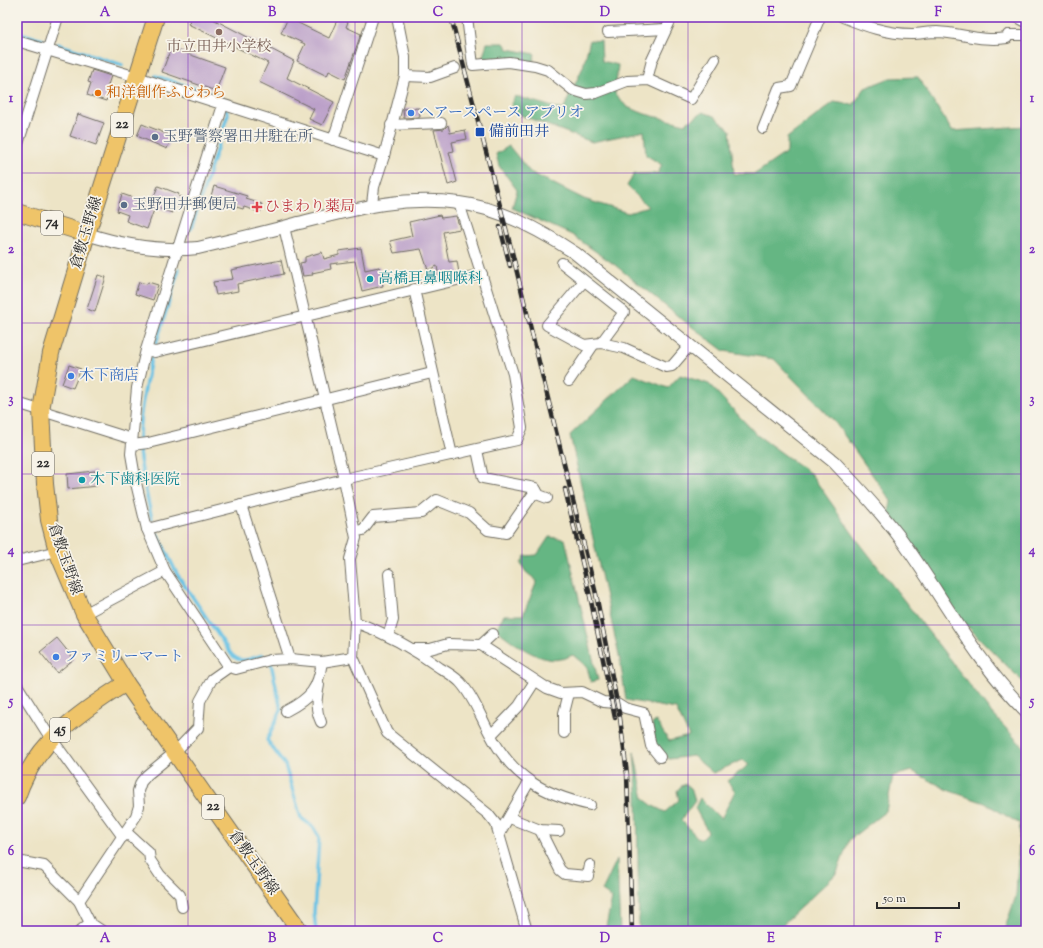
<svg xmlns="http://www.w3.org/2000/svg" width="1043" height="948" viewBox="0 0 1043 948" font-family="'Sorts Mill Goudy','Noto Serif JP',serif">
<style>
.forest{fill:#65b683;stroke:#487057}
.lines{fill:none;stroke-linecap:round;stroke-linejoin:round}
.stream{stroke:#67c2e5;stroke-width:3.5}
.building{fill:#bba0c9}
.minor-casing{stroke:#6f6c61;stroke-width:12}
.tertiary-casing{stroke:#6f6c61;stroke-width:14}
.primary-casing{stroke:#6f6c61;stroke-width:18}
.minor{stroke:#fff;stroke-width:10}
.tertiary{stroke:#fff;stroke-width:12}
.primary{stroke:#efc469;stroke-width:16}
.rail-casing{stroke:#2b2b2b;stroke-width:4.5}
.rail{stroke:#f7f3e8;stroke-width:3;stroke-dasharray:9;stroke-linecap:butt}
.grid{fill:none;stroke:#7b2cbf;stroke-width:1;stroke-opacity:0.55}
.education-dot{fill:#8d6e63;stroke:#f7f3e8;stroke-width:1.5}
.food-dot{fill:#e8710a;stroke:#f7f3e8;stroke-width:1.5}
.shop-dot{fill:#3f7fe0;stroke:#f7f3e8;stroke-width:1.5}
.transit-dot{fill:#1a4fb4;stroke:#f7f3e8;stroke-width:1.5}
.service-dot{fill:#5c6f8a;stroke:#f7f3e8;stroke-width:1.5}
.health-dot{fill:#e0444e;stroke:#f7f3e8;stroke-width:1.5}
.culture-dot{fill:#0f9aa8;stroke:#f7f3e8;stroke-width:1.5}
.labels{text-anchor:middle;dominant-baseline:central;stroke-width:3.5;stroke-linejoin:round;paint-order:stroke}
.shield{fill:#f7f3e8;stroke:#686764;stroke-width:1}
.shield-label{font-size:14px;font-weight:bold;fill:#2b2b2b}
.education-label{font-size:15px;fill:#785e54;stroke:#f7f3e8}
.food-label{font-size:15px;fill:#c56008;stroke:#f7f3e8;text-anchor:start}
.shop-label{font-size:15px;fill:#366cbe;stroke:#f7f3e8;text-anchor:start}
.transit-label{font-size:15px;fill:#164399;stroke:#f7f3e8;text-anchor:start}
.service-label{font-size:15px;fill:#4e5e75;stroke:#f7f3e8;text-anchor:start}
.health-label{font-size:15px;fill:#be3a42;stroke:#f7f3e8;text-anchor:start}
.street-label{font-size:15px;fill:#2b2b2b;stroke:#f7f3e8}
.culture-label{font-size:15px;fill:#0d838f;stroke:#f7f3e8;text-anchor:start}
.neatline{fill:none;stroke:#7b2cbf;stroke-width:1.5}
.grid-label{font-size:13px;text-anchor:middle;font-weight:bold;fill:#7b2cbf}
</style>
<rect width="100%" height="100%" fill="#f7f3e8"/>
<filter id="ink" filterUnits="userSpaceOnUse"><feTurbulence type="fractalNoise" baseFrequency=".025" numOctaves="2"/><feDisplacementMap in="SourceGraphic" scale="8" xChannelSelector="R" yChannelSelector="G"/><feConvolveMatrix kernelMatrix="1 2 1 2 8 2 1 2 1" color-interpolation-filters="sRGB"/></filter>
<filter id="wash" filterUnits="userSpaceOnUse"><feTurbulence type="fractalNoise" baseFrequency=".012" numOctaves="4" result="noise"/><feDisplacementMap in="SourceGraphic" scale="16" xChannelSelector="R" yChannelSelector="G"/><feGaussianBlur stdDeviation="0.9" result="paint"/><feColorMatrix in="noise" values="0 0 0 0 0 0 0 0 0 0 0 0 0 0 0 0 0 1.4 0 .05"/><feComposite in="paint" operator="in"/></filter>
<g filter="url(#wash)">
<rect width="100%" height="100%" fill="#ede4c6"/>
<g class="forest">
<path d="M590 40 601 41 602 61 618 65 615 94 627 107 645 114 685 124 703 112 714 116 730 130 734 174H755L787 152V138L834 102 853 105 865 88 890 78 918 77 952 131 1026 126V685L963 622 889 512 891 501 834 421 774 359 724 351 679 317 615 265 572 235 512 208 517 190 499 166 496 154 509 146 530 172 584 199 628 213 648 207 627 186 634 174 658 173 662 165 646 155 644 131 592 142 515 113 511 104 515 96 563 110 583 67Z"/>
<path d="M487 43H504L508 49 535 54 533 62 481 63Z"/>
<path d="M634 375 668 388 680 375 709 384 757 435 811 474 855 537 989 710 1026 750V931H1004L1016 896 1020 824 985 803 950 791 912 771 893 776 886 811 849 840 837 873 782 925 771 931H639L637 791 634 752 644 799 653 806 665 812 679 800 677 791 681 786 686 784 691 788 695 801 681 820 700 840 708 832 695 808 700 798 721 819 735 791 727 781 749 765 743 760 713 773 693 756 669 759 656 746 652 724 656 721 669 741 689 736 676 709 626 700 620 660 570 435Z"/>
<path d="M549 537 565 539 598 680 591 682 587 667 573 655C569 656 565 659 561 659 540 664 511 641 496 629L504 615H523L537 581 526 572 521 564 525 556 537 555Z"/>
<path d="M617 859 620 931H605L612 898 602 891Z"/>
</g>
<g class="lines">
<g class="stream">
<path d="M17 32 43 40"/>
<path d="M58 44 122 65"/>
<path d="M156 76 220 96 228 114 191 229"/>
<path d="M156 344 179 269"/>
<path d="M151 358C145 388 138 418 139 449 141 473 147 496 152 519"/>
<path d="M157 533 177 574 231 654C241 665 250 658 263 655"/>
<path d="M271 663 281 710 267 740 285 765 301 818 313 827 319 837 314 913 316 931"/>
</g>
</g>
<g id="blocks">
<g class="building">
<path d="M192 17H209L294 61 287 78 334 102 322 125 309 119 314 109 259 82 268 63 188 24Z"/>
<path d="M288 18 329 38 338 18 348 22 346 27 361 34 345 79 329 71 327 76 297 61 305 44 281 33Z"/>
<path d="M171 48 225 67 216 91 162 72Z"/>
<path d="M92 70 111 76 106 91 109 92 106 101 87 95 91 83 88 82Z"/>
<path d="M419 108 420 117 404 118 403 109Z"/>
<path d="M78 114 104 123 96 145 70 136Z"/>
<path d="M142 124 172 136 167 149 137 136Z"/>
<path d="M448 125 450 133 465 130 467 139 452 142 454 151 449 152 457 182 448 185 434 130 444 129Z"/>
<path d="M158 186 179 194 178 196 187 199 184 207 174 205 172 213 155 207 147 229 126 221 128 215 117 211 122 194 151 204Z"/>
<path d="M214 186 247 196 246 199 262 204 260 212 244 207 243 209 210 199Z"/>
<path d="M440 215 441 218 456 216 460 229 443 232 449 262 457 261 459 273 439 278 437 266 428 270 421 249 394 253 390 241 412 236 409 222Z"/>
<path d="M361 248 365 270 379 267 383 286 362 291 355 261 330 264 331 269 312 273 313 275 303 276 300 263 305 262V257L322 252 324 259 339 255V251Z"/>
<path d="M281 260 284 274 237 284 238 291 216 295 213 282 233 279 231 270Z"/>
<path d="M98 275 106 277 95 312 87 309Z"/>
<path d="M139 282 147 284 148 282 158 285 153 300 135 294Z"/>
<path d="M69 365 81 369 73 388 62 384Z"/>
<path d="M95 471 97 486 68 489 67 474Z"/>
<path d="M57 638 74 659 57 673 40 652Z"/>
</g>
</g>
</g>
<g filter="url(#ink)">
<use href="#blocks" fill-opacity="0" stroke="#6f6c61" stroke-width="1"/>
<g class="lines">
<defs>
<g id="minor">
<path d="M467 17 473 65 509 62 535 66 548 70 573 90 586 94 596 93 627 81 649 80 691 99 715 59"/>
<path d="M843 17C865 26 887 34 912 34 920 34 928 32 937 32 962 33 981 42 1007 38L1008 35H1026"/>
<path d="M1017 17 1026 22"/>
<path d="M608 32 666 29"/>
<path d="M17 41 137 77 384 156"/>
<path d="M405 76 430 77 455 68"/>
<path d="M647 80 652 60 672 17"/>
<path d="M223 105 146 350 137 388 131 454 136 483 147 529 165 571 229 667 236 669 270 660 290 659 322 662 353 657"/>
<path d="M391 125 441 123"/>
<path d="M763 128 779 88 791 86 820 17"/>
<path d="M333 140 373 17"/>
<path d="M17 147 58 17"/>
<path d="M372 204 374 187 384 156 405 76V57L397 17"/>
<path d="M284 227 344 479 356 538 350 559 355 622 353 657 387 733 488 814 496 824 527 931"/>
<path d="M562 263 624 312 601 343"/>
<path d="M584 281 547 325 584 345 601 343 624 348 666 367 672 366 690 345"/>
<path d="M414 289 452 455"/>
<path d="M146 350 155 352 482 274"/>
<path d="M569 381 594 344"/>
<path d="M17 403 132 439"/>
<path d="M132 445 148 443 432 373"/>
<path d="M477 450 483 478 535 488 539 495 547 498"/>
<path d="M241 505 290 659"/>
<path d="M147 529 344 479 517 440 522 428 513 374 459 203"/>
<path d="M355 531 363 530 373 517 421 513 437 500 469 513 488 530 506 533 536 490"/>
<path d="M17 561 57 551"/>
<path d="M84 614 165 571"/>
<path d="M355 622C386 633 414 649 440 668 447 672 455 677 460 682 473 696 480 715 489 732 512 777 542 794 590 805"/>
<path d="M388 636 393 620 389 574"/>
<path d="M481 645 493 634"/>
<path d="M412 649H430L448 644 481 645 547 688 561 693 582 692 603 702 617 703 625 708 644 713 651 746 660 757"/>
<path d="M17 685 46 731 123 837"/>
<path d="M319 685C316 699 315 709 321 722"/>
<path d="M286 711C311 698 318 689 322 662"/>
<path d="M564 733V713L569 693"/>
<path d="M491 735 519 706 535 681"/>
<path d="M510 818 540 830 559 831"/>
<path d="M540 830 560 870 565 874 588 876 590 865"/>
<path d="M126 832 149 853 150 860 160 875 180 895 182 907"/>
<path d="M499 834 529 782"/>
<path d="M17 861 44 866 79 901 90 923 102 931"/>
<path d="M79 901 136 816 139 806 138 791 141 782 147 775 175 752 198 728 200 701 212 679 229 667"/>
<path d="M80 931 90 923"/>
</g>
<path id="tertiary" d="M87 234C124 246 159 252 198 248 231 240 263 233 295 224 351 210 400 195 459 203 500 208 540 230 575 253L834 462C856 485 878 509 898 535 941 593 974 660 1026 711"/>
<g id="primary">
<path d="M156 17 87 234 51 353 41 410 45 484 49 520 57 551 84 614 126 683 300 931"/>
<path d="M17 212 87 234"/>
<path d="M17 797C35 742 80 712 126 683"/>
</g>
</defs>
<use href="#minor" class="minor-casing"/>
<use href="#tertiary" class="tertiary-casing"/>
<use href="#primary" class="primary-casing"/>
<use href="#minor" class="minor"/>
<use href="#tertiary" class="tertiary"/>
<use href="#primary" class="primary"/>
<defs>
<g id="rail">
<path d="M451 17 511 248 596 594 620 718 627 774 632 931"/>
<path d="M500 227 510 266"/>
<path d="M565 489 590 596 615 718"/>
</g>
</defs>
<use href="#rail" class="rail-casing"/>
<use href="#rail" class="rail"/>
</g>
</g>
<path class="grid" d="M188 17V931M355 17V931M522 17V931M688 17V931M854 17V931M17 173H1026M17 323H1026M17 474H1026M17 625H1026M17 775H1026"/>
<circle class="education-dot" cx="219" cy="32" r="4"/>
<circle class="food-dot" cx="98" cy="93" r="4"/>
<g class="shop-dot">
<circle cx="411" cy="113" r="4"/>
<circle cx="71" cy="376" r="4"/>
<circle cx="56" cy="657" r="4"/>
</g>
<rect class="transit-dot" x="475" y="127" width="10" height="10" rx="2"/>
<g class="service-dot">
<circle cx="155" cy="137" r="4"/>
<circle cx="124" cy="205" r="4"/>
</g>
<path class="health-dot" d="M255 201h4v4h4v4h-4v4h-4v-4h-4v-4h4z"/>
<g class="culture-dot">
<circle cx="370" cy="279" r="4"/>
<circle cx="82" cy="480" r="4"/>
</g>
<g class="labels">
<g class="shield">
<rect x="111" y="113" width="22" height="24" rx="3"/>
<rect x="41" y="211" width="22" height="24" rx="3"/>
<rect x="32" y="452" width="22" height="24" rx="3"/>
<rect x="50" y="718" width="20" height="24" rx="3"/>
<rect x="202" y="795" width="22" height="24" rx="3"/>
</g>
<g class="shield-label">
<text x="122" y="125">22</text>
<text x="52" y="223">74</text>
<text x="43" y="464">22</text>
<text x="60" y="730">45</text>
<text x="213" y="807">22</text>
</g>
<g class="education-label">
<text x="219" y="47">市立田井小学校</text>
</g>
<g class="food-label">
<text x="106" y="93">和洋創作ふじわら</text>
</g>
<g class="shop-label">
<text x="419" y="113">ヘアースペース アプリオ</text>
<text x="79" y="376">木下商店</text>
<text x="64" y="657">ファミリーマート</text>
</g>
<g class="transit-label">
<text x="489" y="132">備前田井</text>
</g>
<g class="service-label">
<text x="163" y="137">玉野警察署田井駐在所</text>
<text x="132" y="205">玉野田井郵便局</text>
</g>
<g class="health-label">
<text x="265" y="207">ひまわり薬局</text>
</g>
<g class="street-label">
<text transform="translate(87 233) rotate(-73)">倉敷玉野線</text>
<text transform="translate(64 559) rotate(71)">倉敷玉野線</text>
<text transform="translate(253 863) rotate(55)">倉敷玉野線</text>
</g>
<g class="culture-label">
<text x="378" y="279">高橋耳鼻咽喉科</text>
<text x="90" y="480">木下歯科医院</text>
</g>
</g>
<rect width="1043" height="948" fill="none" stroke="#f7f3e8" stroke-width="44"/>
<path d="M877 902v6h82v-6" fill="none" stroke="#2b2b2b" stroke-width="2"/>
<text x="883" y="902" font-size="12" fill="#2b2b2b" stroke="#f7f3e8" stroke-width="3" paint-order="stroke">50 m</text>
<rect x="22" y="22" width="999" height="904" class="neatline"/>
<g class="grid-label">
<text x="105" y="16">A</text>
<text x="272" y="16">B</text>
<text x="438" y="16">C</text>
<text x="605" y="16">D</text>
<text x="771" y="16">E</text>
<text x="938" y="16">F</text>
<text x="11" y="102">1</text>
<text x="1032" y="102">1</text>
<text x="11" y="253">2</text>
<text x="1032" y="253">2</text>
<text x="11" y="403">3</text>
<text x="1032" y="403">3</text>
<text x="11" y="554">4</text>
<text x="1032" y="554">4</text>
<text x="11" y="705">5</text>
<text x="1032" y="705">5</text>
<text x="11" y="855">6</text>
<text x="1032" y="855">6</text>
<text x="105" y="942">A</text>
<text x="272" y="942">B</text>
<text x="438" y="942">C</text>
<text x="605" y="942">D</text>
<text x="771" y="942">E</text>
<text x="938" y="942">F</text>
</g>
</svg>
